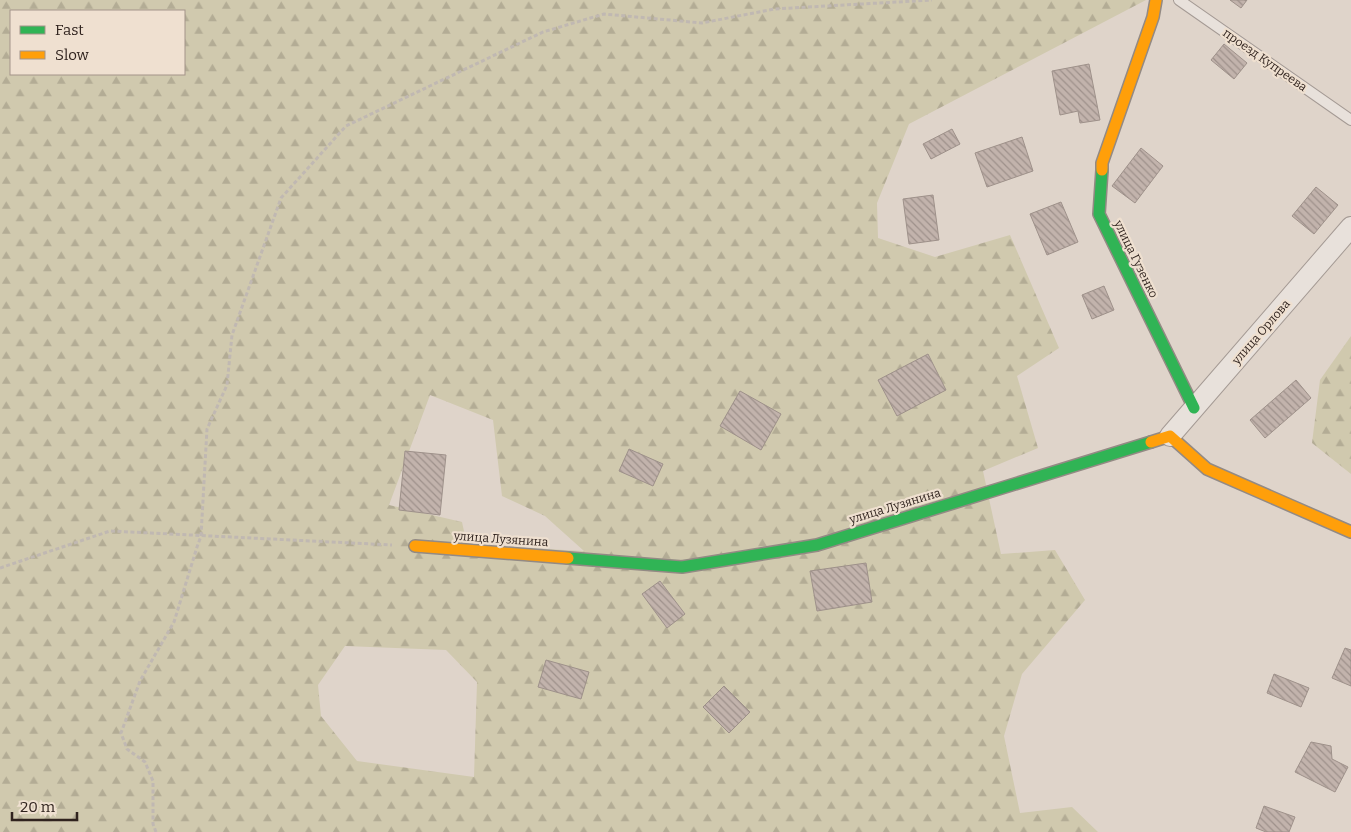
<svg xmlns="http://www.w3.org/2000/svg" width="1351" height="832" viewBox="0 0 1351 832" font-family="Bitter,serif">
<style>
.forest{fill:url(#forest-firs);fill-rule:evenodd}
.building{fill:url(#building-back-hatch);stroke:#9e918a}
.lines{fill:none;stroke-linecap:round;stroke-linejoin:round}
.lane-casing{stroke:#a49a94;stroke-width:12}
.street-casing{stroke:#a49a94;stroke-width:22}
.fast-casing{stroke:#938a84;stroke-width:14}
.slow-casing{stroke:#938a84;stroke-width:14}
.path{stroke:#c0b8b2;stroke-width:3;stroke-dasharray:4 2.5;stroke-linecap:butt}
.lane{stroke:#e8e1db;stroke-width:10}
.street{stroke:#e8e1db;stroke-width:20}
.fast{stroke:#30b455;stroke-width:11}
.slow{stroke:#ff9f0a;stroke-width:11}
.labels{text-anchor:middle;dominant-baseline:central;stroke-width:4.5;stroke-linejoin:round;paint-order:stroke}
.street-label{font-size:12px;fill:#30231e;stroke:#efe0d0}
</style>
<defs>
<pattern id="forest-firs" width="22" height="20" patternUnits="userSpaceOnUse" patternTransform="scale(1.25)"><rect width="22" height="20" fill="#d0c9ae"/><path d="M5 1l3.5 6h-7zM16 11l3.5 6h-7z" fill="#b3ac95"/></pattern>
<pattern id="building-back-hatch" width="6" height="6" patternUnits="userSpaceOnUse" patternTransform="scale(1.25)"><rect width="6" height="6" fill="#c2b3ac"/><path d="M-1 5l2 2M0 0l6 6M5-1l2 2" fill="none" stroke="#9e918b"/></pattern>
</defs>
<rect width="100%" height="100%" fill="#dfd4ca"/>
<g class="forest">
<path d="M0 0H1146L909 124 877 203 878 238 935 257 1010 235 1059 348 1017 376 1038 448 983 471 1001 554 1055 550 1085 600 1022 674 1004 736 1020 813 1072 807 1098 832H0ZM11 11H184V74H11ZM430 395 493 420 502 496 545 516 584 551 467 545 462 522 389 505ZM345 646 446 650 477 682 474 777 357 761 321 716 318 685Z"/>
<path d="M1351 336V474L1312 443 1320 380Z"/>
</g>
<g class="building">
<path d="M1230 0H1247L1241 8Z"/>
<path d="M1224 44 1247 63 1234 79 1211 60Z"/>
<path d="M1089 64 1100 120 1080 123 1078 111 1060 115 1052 71Z"/>
<path d="M952 129 960 144 931 159 923 144Z"/>
<path d="M1022 137 1033 171 987 187 975 153Z"/>
<path d="M1141 148 1163 166 1135 203 1112 186Z"/>
<path d="M1316 187 1338 205 1314 234 1292 216Z"/>
<path d="M933 195 939 240 909 244 903 199Z"/>
<path d="M1061 202 1078 242 1047 255 1030 214Z"/>
<path d="M1104 286 1114 310 1092 319 1082 295Z"/>
<path d="M928 354 946 390 897 416 878 380Z"/>
<path d="M1296 380 1311 398 1265 438 1250 420Z"/>
<path d="M740 391 781 414 761 450 720 426Z"/>
<path d="M629 449 663 464 653 486 619 471Z"/>
<path d="M405 451 446 455 440 515 399 510Z"/>
<path d="M866 563 872 602 817 611 810 571Z"/>
<path d="M660 581 685 614 667 628 642 594Z"/>
<path d="M1345 648 1351 650V686L1332 678Z"/>
<path d="M546 660 589 672 581 699 538 687Z"/>
<path d="M1274 674 1309 688 1301 707 1267 693Z"/>
<path d="M724 686 750 712 729 733 703 707Z"/>
<path d="M1311 742 1331 746 1332 759 1348 767 1335 792 1295 772Z"/>
<path d="M1264 806 1295 817 1289 832H1266L1256 828Z"/>
</g>
<g class="lines">
<defs>
<path id="lane" d="M1179 0 1351 120"/>
<path id="street" d="M1170 436 1351 227"/>
<g id="fast">
<path d="M1102 170 1099 214 1194 408"/>
<path d="M568 558 682 567 817 545 1151 442"/>
</g>
<g id="slow">
<path d="M1102 170V163L1153 17 1156 0"/>
<path d="M1151 442 1170 436 1207 469 1351 532"/>
<path d="M415 546 568 558"/>
</g>
</defs>
<use href="#lane" class="lane-casing"/>
<use href="#street" class="street-casing"/>
<use href="#fast" class="fast-casing"/>
<use href="#slow" class="slow-casing"/>
<g class="path">
<path d="M0 568 110 531 392 545"/>
<path d="M156 832 153 824V781L145 762 127 749 121 733 140 681 174 622 197 547 201 536 207 429 227 385 232 335 281 198 346 126 543 32 604 14 702 23 774 9 932 0"/>
</g>
<use href="#lane" class="lane"/>
<use href="#street" class="street"/>
<use href="#fast" class="fast"/>
<use href="#slow" class="slow"/>
</g>
<g class="labels">
<g class="street-label">
<text transform="translate(1265 60) rotate(35)">проезд Купреева</text>
<text transform="translate(1136 259) rotate(64)">улица Гузенко</text>
<text transform="translate(1261 332) rotate(-49)">улица Орлова</text>
<text transform="translate(895 506) rotate(-17)">улица Лузянина</text>
<text transform="translate(501 539) rotate(4)">улица Лузянина</text>
</g>
</g>
<rect x="10" y="10" width="175" height="65" fill="#efe0d0" stroke="#a39489"/>
<rect x="20" y="26" width="25" height="8" fill="#30b455" stroke="#a39489"/>
<text x="55" y="35" font-size="15" fill="#30231e">Fast</text>
<rect x="20" y="51" width="25" height="8" fill="#ff9f0a" stroke="#a39489"/>
<text x="55" y="60" font-size="15" fill="#30231e">Slow</text>
<path d="M12 812v8h65v-8" fill="none" stroke="#30231e" stroke-width="2.5"/>
<text x="20" y="812" font-size="15" fill="#30231e" stroke="#efe0d0" stroke-width="4" paint-order="stroke">20 m</text>
</svg>
